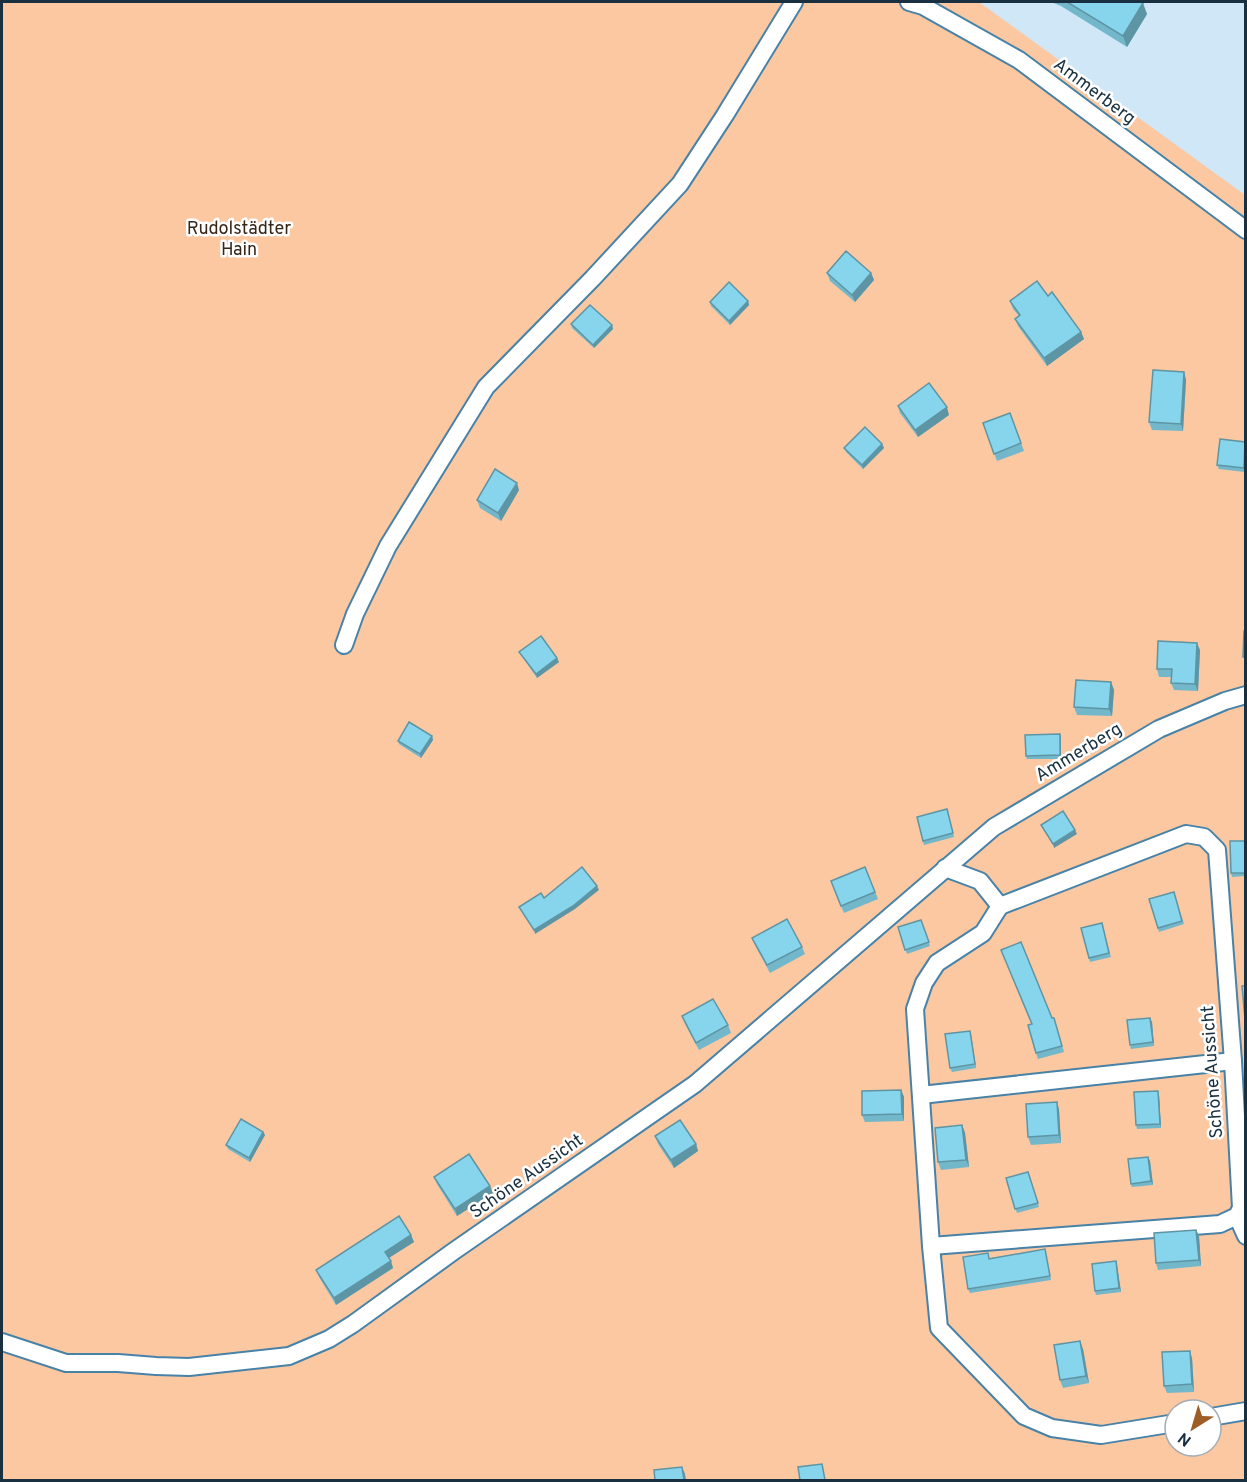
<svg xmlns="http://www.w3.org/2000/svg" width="1247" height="1482" viewBox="0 0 1247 1482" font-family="Overpass,sans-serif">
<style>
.green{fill:#fbc8a1;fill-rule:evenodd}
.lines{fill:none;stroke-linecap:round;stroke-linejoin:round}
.lane-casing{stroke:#4882a7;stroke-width:20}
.lane{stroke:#fff;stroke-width:16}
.wall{fill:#73b7cb}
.shaded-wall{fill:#5e95a5}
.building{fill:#86d5ec;stroke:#5e95a5;stroke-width:1.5}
.labels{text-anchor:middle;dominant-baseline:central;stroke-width:5;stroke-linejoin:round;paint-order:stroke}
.street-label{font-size:18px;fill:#183040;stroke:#fff}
.park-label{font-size:18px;fill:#372516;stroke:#fff}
</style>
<rect width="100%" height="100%" fill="#cfe7f7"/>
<path class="green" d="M2 2H979L1245 195V1480H2ZM1175 1410H1211V1446H1175Z"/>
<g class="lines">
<defs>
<g id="lane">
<path d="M909 2 923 6 1019 60 1246 230"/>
<path d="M344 645 355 614 388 546 486 387 593 278 680 184 725 115 794 2"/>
<path d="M945 868 980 881 1000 906 983 933 937 963 924 983 915 1009 931 1246 939 1328 1024 1416 1052 1428 1101 1435 1175 1423"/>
<path d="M921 1095 1233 1061"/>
<path d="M1237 1216 1246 1236"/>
<path d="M931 1246 1220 1224 1237 1216 1241 1208 1233 1061 1217 850 1204 837 1186 834 1000 906"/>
<path d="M2 1342 66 1363H118L156 1366 189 1367 289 1356 329 1339 353 1324 454 1251 695 1084 994 827 1159 729 1225 701 1246 695"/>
<path d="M1211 1417 1246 1411"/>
</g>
</defs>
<use href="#lane" class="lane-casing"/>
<use href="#lane" class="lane"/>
</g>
<g class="wall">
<path d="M1051 2H1141L1147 14 1127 47 1061 6Z"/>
<path d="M827 273H871L874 280 855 302 830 281Z"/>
<path d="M1048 296 1081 332 1084 339 1047 366 1018 326 1015 319 1019 316 1013 309 1010 301Z"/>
<path d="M748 301 749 305 730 325 711 306 710 302Z"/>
<path d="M571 324 612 325 613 329 594 348 572 328Z"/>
<path d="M1184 372 1186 380 1183 431 1152 430 1149 422Z"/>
<path d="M898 406 949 415 918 437 900 413Z"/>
<path d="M1010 413 1024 451 997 461 983 423Z"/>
<path d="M1245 442V472L1219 469 1217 465Z"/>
<path d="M882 444 884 448 863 469 846 452 844 448Z"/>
<path d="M519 490 501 521 480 508 477 500Z"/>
<path d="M1200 650 1198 691 1174 690 1171 683V677H1159L1157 669Z"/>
<path d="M519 652 559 662 537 678 521 655Z"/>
<path d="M1111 682 1114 690 1112 716 1077 715 1074 707Z"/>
<path d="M432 736 433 740 421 758 399 744 398 741Z"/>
<path d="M1061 738V759H1027L1026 756Z"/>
<path d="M948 813 954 837 924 845 923 841Z"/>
<path d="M1245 841V876L1232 877 1231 873Z"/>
<path d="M865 867 878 899 844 913 834 889Z"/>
<path d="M1174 892 1184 924 1159 932 1149 899Z"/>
<path d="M921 920 930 946 907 954 898 927Z"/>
<path d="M1102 923 1111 957 1090 962 1089 958Z"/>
<path d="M752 938 802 947 805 954 770 973 755 945Z"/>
<path d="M682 1016 728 1025 731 1033 699 1050 685 1024Z"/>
<path d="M1052 1018H1054L1056 1024 1064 1052 1038 1059 1036 1053Z"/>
<path d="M1150 1018 1152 1022 1154 1046 1131 1049 1130 1045Z"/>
<path d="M970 1031 976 1068 952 1072 950 1068Z"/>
<path d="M901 1090 904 1097V1121L865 1122 862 1115Z"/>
<path d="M1159 1095 1161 1128 1137 1129 1136 1125Z"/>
<path d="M1057 1102 1059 1110 1061 1143 1031 1145 1028 1137Z"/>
<path d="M962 1125 965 1133 969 1167 941 1170 938 1162Z"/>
<path d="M263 1132 265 1135 250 1162 228 1149 226 1145Z"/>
<path d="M655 1136 696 1144 698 1151 674 1168 658 1144Z"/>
<path d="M1148 1157 1150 1161 1153 1185 1132 1187 1131 1184Z"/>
<path d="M1028 1172 1039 1207 1017 1213 1006 1178Z"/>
<path d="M434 1177 493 1193 457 1216 437 1184Z"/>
<path d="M1196 1230 1199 1236 1201 1266 1158 1270 1156 1263Z"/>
<path d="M411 1235 414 1242 389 1258 393 1268 336 1305 319 1277 316 1270Z"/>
<path d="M1045 1249 1051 1280 970 1293 968 1289 990 1258Z"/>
<path d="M1116 1261 1117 1265 1121 1292 1096 1295 1095 1291Z"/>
<path d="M1083 1349 1089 1383 1063 1388 1060 1380Z"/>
<path d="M1192 1358 1194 1392 1167 1393 1164 1386Z"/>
</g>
<g class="shaded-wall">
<path d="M1143 3 1147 14 1127 47 1123 36Z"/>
<path d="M871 273 874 280 855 302 852 295Z"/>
<path d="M748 301 749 305 730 325 729 321Z"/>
<path d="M612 325 613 329 594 348 593 345Z"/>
<path d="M1081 332 1084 339 1047 366 1044 358Z"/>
<path d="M1184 372 1186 380 1183 431 1181 424Z"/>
<path d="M947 407 949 415 918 437 915 430Z"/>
<path d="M882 444 884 448 863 469 862 465Z"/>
<path d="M517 483 519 490 501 521 498 513Z"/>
<path d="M1197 643 1200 650 1198 691 1195 684Z"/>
<path d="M557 658 559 662 537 678 536 674Z"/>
<path d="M1111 682 1114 690 1112 716 1109 709Z"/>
<path d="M1060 734 1061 738V759L1060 755Z"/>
<path d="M432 736 433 740 421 758 420 754Z"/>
<path d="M1075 830 1077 834 1054 848 1053 844Z"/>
<path d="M597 886 599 890 575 909 535 934 534 930Z"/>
<path d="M1150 1018 1152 1022 1154 1046 1153 1042Z"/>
<path d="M970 1031 971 1034 976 1068 975 1064Z"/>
<path d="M901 1090 904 1097V1121L902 1114Z"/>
<path d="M1158 1091 1159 1095 1161 1128 1160 1124Z"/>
<path d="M1057 1102 1059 1110 1061 1143 1059 1135Z"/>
<path d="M962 1125 965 1133 969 1167 966 1160Z"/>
<path d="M263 1132 265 1135 250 1162 249 1158Z"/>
<path d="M696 1144 698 1151 674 1168 671 1160Z"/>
<path d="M1148 1157 1150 1161 1153 1185 1151 1181Z"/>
<path d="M490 1186 493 1193 457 1216 455 1209Z"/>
<path d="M1196 1230 1199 1236 1201 1266 1199 1260Z"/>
<path d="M411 1235 414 1242 387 1259 385 1252Z"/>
<path d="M391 1261 393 1268 336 1305 334 1298Z"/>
<path d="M1116 1261 1117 1265 1121 1292 1119 1288Z"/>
<path d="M1080 1341 1083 1349 1089 1383 1086 1376Z"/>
<path d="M1190 1351 1192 1358 1194 1392 1192 1384Z"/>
<path d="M682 1467 685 1474 686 1480H684Z"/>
</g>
<g class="building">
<path d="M1067 2H1141L1143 3 1123 36Z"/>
<path d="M846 251 871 273 852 295 827 273Z"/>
<path d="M1037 281 1048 296 1052 292 1081 332 1044 358 1015 319 1020 315 1010 301Z"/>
<path d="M729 282 748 301 729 321 710 302Z"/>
<path d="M590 305 612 325 593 345 571 324Z"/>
<path d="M1153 370 1184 372 1181 424 1149 422Z"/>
<path d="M929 383 947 407 915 430 898 406Z"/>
<path d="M1010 413 1021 443 994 454 983 423Z"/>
<path d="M865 427 882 444 862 465 844 448Z"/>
<path d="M1220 439 1245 442 1244 468 1217 465Z"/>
<path d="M495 469 517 483 498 513 477 500Z"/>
<path d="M1244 631H1245V657H1243Z"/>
<path d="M541 636 557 658 536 674 519 652Z"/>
<path d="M1158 641 1197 643 1195 684 1171 683 1172 669H1157Z"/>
<path d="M1076 680 1111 682 1109 709 1074 707Z"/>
<path d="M409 722 432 736 420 754 398 741Z"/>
<path d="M1060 734V755L1026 756 1025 735Z"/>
<path d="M947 809 953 833 923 841 917 817Z"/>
<path d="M1063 811 1075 830 1053 844 1041 825Z"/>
<path d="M1230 841H1245V873H1231Z"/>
<path d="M582 867 597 886 573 906 534 930 519 907 541 893 544 898Z"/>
<path d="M865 867 875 892 841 906 831 881Z"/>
<path d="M1174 892 1182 921 1158 928 1149 899Z"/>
<path d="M787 919 802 947 767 965 752 938Z"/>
<path d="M921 920 929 942 905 950 898 927Z"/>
<path d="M1102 923 1109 953 1089 958 1081 928Z"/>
<path d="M1021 942 1052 1018H1054L1062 1046 1036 1053 1028 1025 1032 1024 1001 950Z"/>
<path d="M1242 986H1245V1019Z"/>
<path d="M713 999 728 1025 696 1043 682 1016Z"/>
<path d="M1150 1018 1153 1042 1130 1045 1127 1020Z"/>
<path d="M970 1031 975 1064 950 1068 945 1034Z"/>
<path d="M901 1090 902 1114 862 1115V1091Z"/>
<path d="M1158 1091 1160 1124 1136 1125 1134 1092Z"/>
<path d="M1057 1102 1059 1135 1028 1137 1026 1104Z"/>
<path d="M241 1119 263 1132 249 1158 226 1145Z"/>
<path d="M680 1120 696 1144 671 1160 655 1136Z"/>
<path d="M962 1125 966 1160 938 1162 935 1128Z"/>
<path d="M469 1154 490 1186 455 1209 434 1177Z"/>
<path d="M1148 1157 1151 1181 1131 1184 1128 1159Z"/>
<path d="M1028 1172 1038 1203 1015 1209 1006 1178Z"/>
<path d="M399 1216 411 1235 385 1252 391 1261 334 1298 316 1270Z"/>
<path d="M1196 1230 1199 1260 1156 1263 1154 1233Z"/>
<path d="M1045 1249 1050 1276 968 1289 963 1257 988 1253 989 1259Z"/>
<path d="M1116 1261 1119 1288 1095 1291 1092 1264Z"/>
<path d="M1080 1341 1086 1376 1060 1380 1054 1345Z"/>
<path d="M1190 1351 1192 1384 1164 1386 1162 1352Z"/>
<path d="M822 1464 825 1480H800L798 1467Z"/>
<path d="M682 1467 684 1480H655L654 1470Z"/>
</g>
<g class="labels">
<g class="street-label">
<text transform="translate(1094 92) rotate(37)">Ammerberg</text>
<text transform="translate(1079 753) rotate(-31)">Ammerberg</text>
<text transform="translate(1213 1072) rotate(-94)">Schöne Aussicht</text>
<text transform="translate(527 1177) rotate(-35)">Schöne Aussicht</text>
</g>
<g class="park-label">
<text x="239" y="229">Rudolstädter<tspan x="239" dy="21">Hain</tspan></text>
</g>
</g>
<rect width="1247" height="1482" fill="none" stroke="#183040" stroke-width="6"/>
<g transform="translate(1193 1428) rotate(217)"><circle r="28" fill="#ffffff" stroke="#a3acb3" stroke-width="1.5"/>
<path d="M0-4.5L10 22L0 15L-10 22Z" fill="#9d5d25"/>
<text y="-9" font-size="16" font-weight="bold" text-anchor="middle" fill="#183040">N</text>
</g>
</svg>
